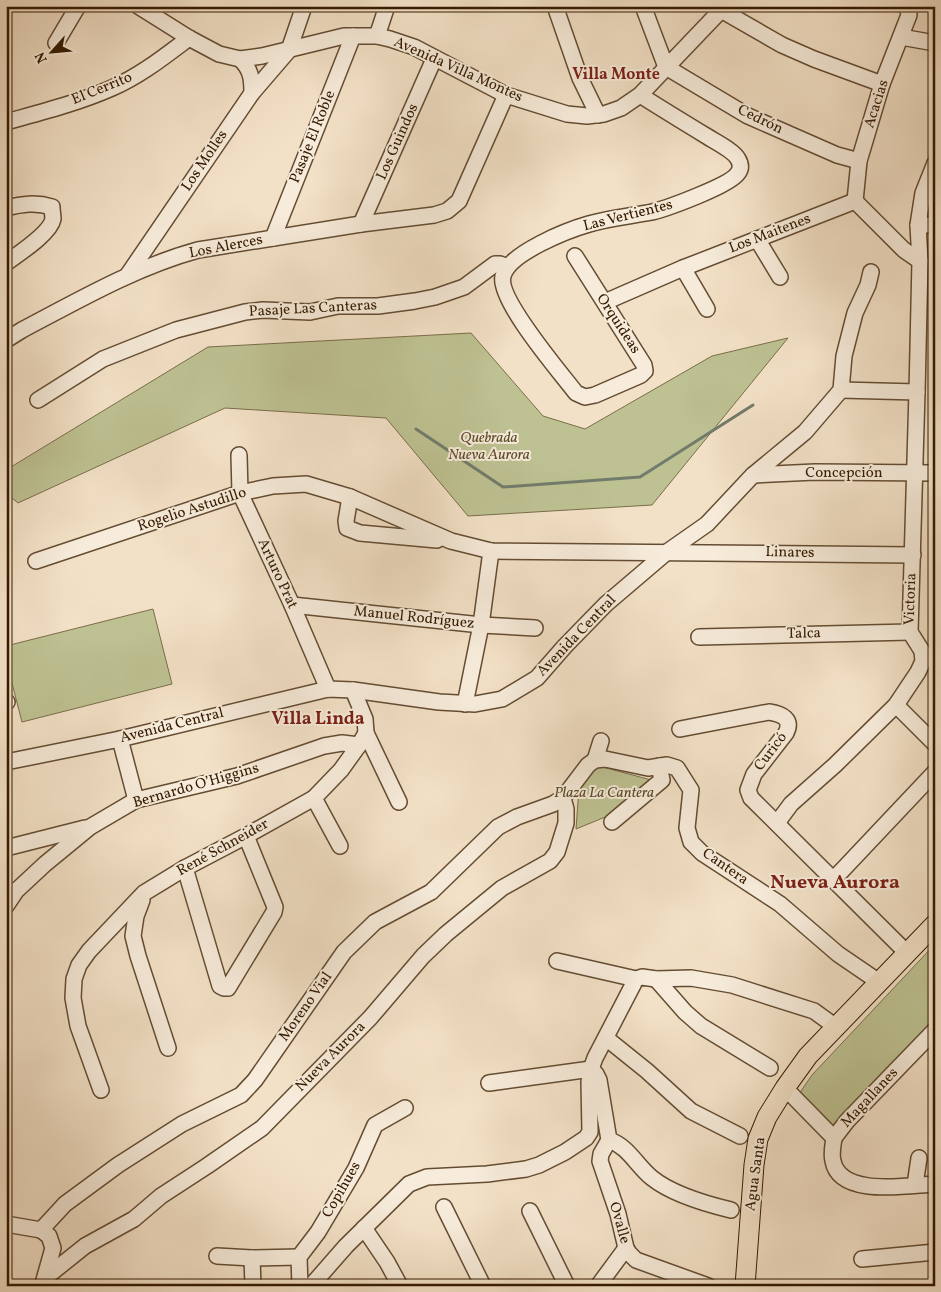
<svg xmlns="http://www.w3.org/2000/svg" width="941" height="1292" viewBox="0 0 941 1292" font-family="Vollkorn,serif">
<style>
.green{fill:#bec293;stroke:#796e4a}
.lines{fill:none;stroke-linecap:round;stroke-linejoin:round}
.stream{stroke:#727c6c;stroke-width:3}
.minor-casing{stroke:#644c32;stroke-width:18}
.major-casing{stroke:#341a00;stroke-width:21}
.minor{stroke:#f7ecdb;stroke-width:15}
.major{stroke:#f3e1c7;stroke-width:19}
.labels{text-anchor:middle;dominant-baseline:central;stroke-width:4;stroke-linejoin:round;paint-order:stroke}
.street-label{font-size:15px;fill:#341a00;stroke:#f7ecdb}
.park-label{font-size:15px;font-style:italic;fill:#5d4c2c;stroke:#f7ecdb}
.neighbourhood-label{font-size:16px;font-weight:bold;fill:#7a1f14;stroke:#f7ecdb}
.quarter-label{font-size:18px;font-weight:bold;fill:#7a1f14;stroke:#f7ecdb}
.district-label{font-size:20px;font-weight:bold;fill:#7a1f14;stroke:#f7ecdb}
</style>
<rect width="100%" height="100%" fill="#f3e1c7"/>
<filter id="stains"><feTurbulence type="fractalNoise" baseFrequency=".004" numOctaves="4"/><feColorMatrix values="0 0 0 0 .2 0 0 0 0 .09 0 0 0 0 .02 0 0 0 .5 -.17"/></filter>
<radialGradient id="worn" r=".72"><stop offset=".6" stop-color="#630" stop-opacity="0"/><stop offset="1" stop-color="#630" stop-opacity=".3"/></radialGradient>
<g class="green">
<path d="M471 333 543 416 585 429 712 356 788 338 652 505 468 516 386 418 225 408 18 503 6 493V470L208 347Z"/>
<path d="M153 609 172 684 22 722 6 660V646Z"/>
<path d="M595 765 655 781 615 813 576 829 579 788Z"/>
<path d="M935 944V1025L836 1128 828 1127 800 1096 801 1091 812 1075Z"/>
</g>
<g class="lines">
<path class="stream" d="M416 429 503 487 640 477 753 405"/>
<defs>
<g id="minor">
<path d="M138 6 189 38 219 54 240 59 262 56 344 36H377L390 39 414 47 506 95 567 114 587 116 604 114 621 108 640 95 725 6"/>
<path d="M555 6 580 78 598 115"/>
<path d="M643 6 666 67 748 116 837 155 859 161"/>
<path d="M721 10 782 45 814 59 882 84"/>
<path d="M377 36 387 6"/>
<path d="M901 37 935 43"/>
<path d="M56 43 78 6"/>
<path d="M240 59C251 69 252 79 252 93"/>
<path d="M6 122C42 112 78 103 112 88 140 76 165 56 189 38"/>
<path d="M855 201 859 161 882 84 909 15 908 9 905 6"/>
<path d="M855 201 904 250 920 261"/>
<path d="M6 208C22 204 36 202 52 207 52 211 53 216 53 219 50 234 18 254 6 263"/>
<path d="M361 224 434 59"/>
<path d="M918 225H935"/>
<path d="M273 238 353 36"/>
<path d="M757 239 780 277"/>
<path d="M575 256 644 365 645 371 641 375 595 395 585 397 576 393C560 372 497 299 503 276 509 253 568 230 589 224 609 218 631 216 652 212 668 208 731 185 738 173 741 169 741 164 738 159 734 151 716 142 708 137 685 123 662 109 640 95"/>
<path d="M683 268 707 309"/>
<path d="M127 276 252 93 289 50 304 6"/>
<path d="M605 302 683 268 855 201"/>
<path d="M6 340 22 330C79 300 136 267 198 250L361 224 434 215 447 211 459 201 506 95"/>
<path d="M841 390 917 392"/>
<path d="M38 400 103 359 176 330 245 312 263 310 310 312 338 306H378L415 301 435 297 464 287 495 264H500L507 267"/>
<path d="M239 455 240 493 292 605 328 689"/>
<path d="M753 475 815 472 935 473"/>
<path d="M350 497 346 521 347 528 360 533 437 540"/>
<path d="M36 561 240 493 273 486 306 484 350 497 451 541 491 551 913 555"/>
<path d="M292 605 481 625 535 628"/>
<path d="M699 637 910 632"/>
<path d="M353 690 365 719 366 733 399 802"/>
<path d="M6 702H7"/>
<path d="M465 704 481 625 491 551"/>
<path d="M896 705 935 744"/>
<path d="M680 729 769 712C782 714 793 719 786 733L754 774 748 790 751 798 907 953"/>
<path d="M120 739 136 800"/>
<path d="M595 760 601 741"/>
<path d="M6 762 120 739 328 689 353 690 439 702 475 704 502 699 537 678 565 646 606 604 667 552 707 524 753 475 805 432 841 390 844 356 855 313 868 285 871 272"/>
<path d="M314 798 340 846"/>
<path d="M612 822 662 780 659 766"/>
<path d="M777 823 791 804 835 765 896 705 918 672 923 661 922 651 910 632 917 392 920 261 918 225 923 193 935 163"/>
<path d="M6 848 85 828"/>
<path d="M185 868 220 986 224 988H228L274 912 275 907 246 836"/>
<path d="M833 880 935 772"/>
<path d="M142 900 136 916 133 936 138 956 168 1048"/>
<path d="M6 906 16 891 45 864 90 827 136 800 237 776 324 746 342 743 359 745"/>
<path d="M557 961 636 979"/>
<path d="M656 979 685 1012 701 1026 770 1068"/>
<path d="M606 1038 647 1071 691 1111 740 1136"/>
<path d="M489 1083 591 1069 596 1074 599 1080 609 1140C628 1146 637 1166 652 1178 672 1194 706 1204 731 1210"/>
<path d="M785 1088 834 1138"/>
<path d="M101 1090 78 1026 73 998 74 979 79 965 89 951 144 893 185 868 246 836 314 798 341 770 359 745 366 733"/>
<path d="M834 1138 847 1121 935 1030"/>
<path d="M834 1138C833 1145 831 1154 833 1161 840 1198 909 1185 935 1184"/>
<path d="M609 1140 601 1154 600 1161 618 1214 626 1248 629 1253 636 1260 708 1286"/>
<path d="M915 1185 919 1158"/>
<path d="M444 1207 483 1286"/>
<path d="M530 1211 567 1286"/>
<path d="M6 1224 41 1230 65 1204 118 1165 182 1124 241 1095 255 1080 344 952 375 922 431 892 498 827 517 817 553 804 563 798 588 765 595 760 605 759 648 768 667 765 677 768 691 790 687 828 691 842 702 853 780 904 838 954 879 982"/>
<path d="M364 1228 387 1262 400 1286"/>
<path d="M41 1230 49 1236 53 1248 44 1280"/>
<path d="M217 1256 252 1258 299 1257"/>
<path d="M252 1258 253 1286"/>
<path d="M862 1259 935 1252"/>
<path d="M45 1278 85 1246 134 1219 161 1196 207 1166 262 1128 370 1018 423 956 446 934 502 888 550 861 557 852 566 823V809L563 798"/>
<path d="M300 1286 299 1257 318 1232 356 1168 375 1125 405 1108"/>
<path d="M311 1286 346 1246 409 1184 427 1177 487 1174 526 1169 539 1165 565 1152 586 1138 590 1132 589 1082 591 1069 595 1058 636 979 642 977 656 979 691 978 732 985 814 1011 836 1027"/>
<path d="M598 1286 626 1248"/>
</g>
<path id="major" d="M745 1286 754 1165 758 1139 767 1117 785 1088 808 1056 935 924"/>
</defs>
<use href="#minor" class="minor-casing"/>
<use href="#major" class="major-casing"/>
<use href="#minor" class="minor"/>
<use href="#major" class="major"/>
</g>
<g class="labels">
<g class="street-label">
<text transform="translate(458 70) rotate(24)">Avenida Villa Montes</text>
<text transform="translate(102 89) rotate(-22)">El Cerrito</text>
<text transform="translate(877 104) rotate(-72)">Acacias</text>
<text transform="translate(760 120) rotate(26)">Cedrón</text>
<text transform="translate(313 137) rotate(-68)">Pasaje El Roble</text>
<text transform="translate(398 142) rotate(-66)">Los Guindos</text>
<text transform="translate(205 161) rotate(-56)">Los Molles</text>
<text transform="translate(628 216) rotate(-14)">Las Vertientes</text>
<text transform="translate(770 234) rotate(-21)">Los Maitenes</text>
<text transform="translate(226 247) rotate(-11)">Los Alerces</text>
<text transform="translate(313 309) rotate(-3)">Pasaje Las Canteras</text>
<text transform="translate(618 324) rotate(57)">Orquideas</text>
<text x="844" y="473">Concepción</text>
<text transform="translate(192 510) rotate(-18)">Rogelio Astudillo</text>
<text transform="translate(790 553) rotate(1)">Linares</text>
<text transform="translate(277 574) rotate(65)">Arturo Prat</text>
<text transform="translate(911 599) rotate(-88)">Victoria</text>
<text transform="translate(414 618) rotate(6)">Manuel Rodríguez</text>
<text transform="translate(804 634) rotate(-1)">Talca</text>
<text transform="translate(577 636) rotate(-46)">Avenida Central</text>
<text transform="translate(172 726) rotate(-14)">Avenida Central</text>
<text transform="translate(771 752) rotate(-53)">Curicó</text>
<text transform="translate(196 786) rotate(-16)">Bernardo O’Higgins</text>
<text transform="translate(223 848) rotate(-29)">René Schneider</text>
<text transform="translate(725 867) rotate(35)">Cantera</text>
<text transform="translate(306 1007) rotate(-55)">Moreno Vial</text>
<text transform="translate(331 1057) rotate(-45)">Nueva Aurora</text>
<text transform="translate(870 1098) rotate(-47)">Magallanes</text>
<text transform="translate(756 1174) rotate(-82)">Agua Santa</text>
<text transform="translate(342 1190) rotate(-60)">Copihues</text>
<text transform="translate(619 1223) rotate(74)">Ovalle</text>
</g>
<g class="park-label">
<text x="489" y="438">Quebrada<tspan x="489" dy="17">Nueva Aurora</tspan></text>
<text x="604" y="793">Plaza La Cantera</text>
</g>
<g class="neighbourhood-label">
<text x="616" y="75">Villa Monte</text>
</g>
<g class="quarter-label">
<text x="318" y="719">Villa Linda</text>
</g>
<g class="district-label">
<text x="835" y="883">Nueva Aurora</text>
</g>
</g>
<rect width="941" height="1292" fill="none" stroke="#f3e1c7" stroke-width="25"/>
<rect x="8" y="8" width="926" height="1277" fill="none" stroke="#341a00" stroke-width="2.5"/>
<rect x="12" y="12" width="916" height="1267" fill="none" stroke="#341a00"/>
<g transform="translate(52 52) rotate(243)" stroke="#f7ecdb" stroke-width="4" paint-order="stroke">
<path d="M0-4L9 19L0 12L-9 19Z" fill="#341a00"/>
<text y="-8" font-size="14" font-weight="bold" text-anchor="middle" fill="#341a00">N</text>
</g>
<rect width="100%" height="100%" filter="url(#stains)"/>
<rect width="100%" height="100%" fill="url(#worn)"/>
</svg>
